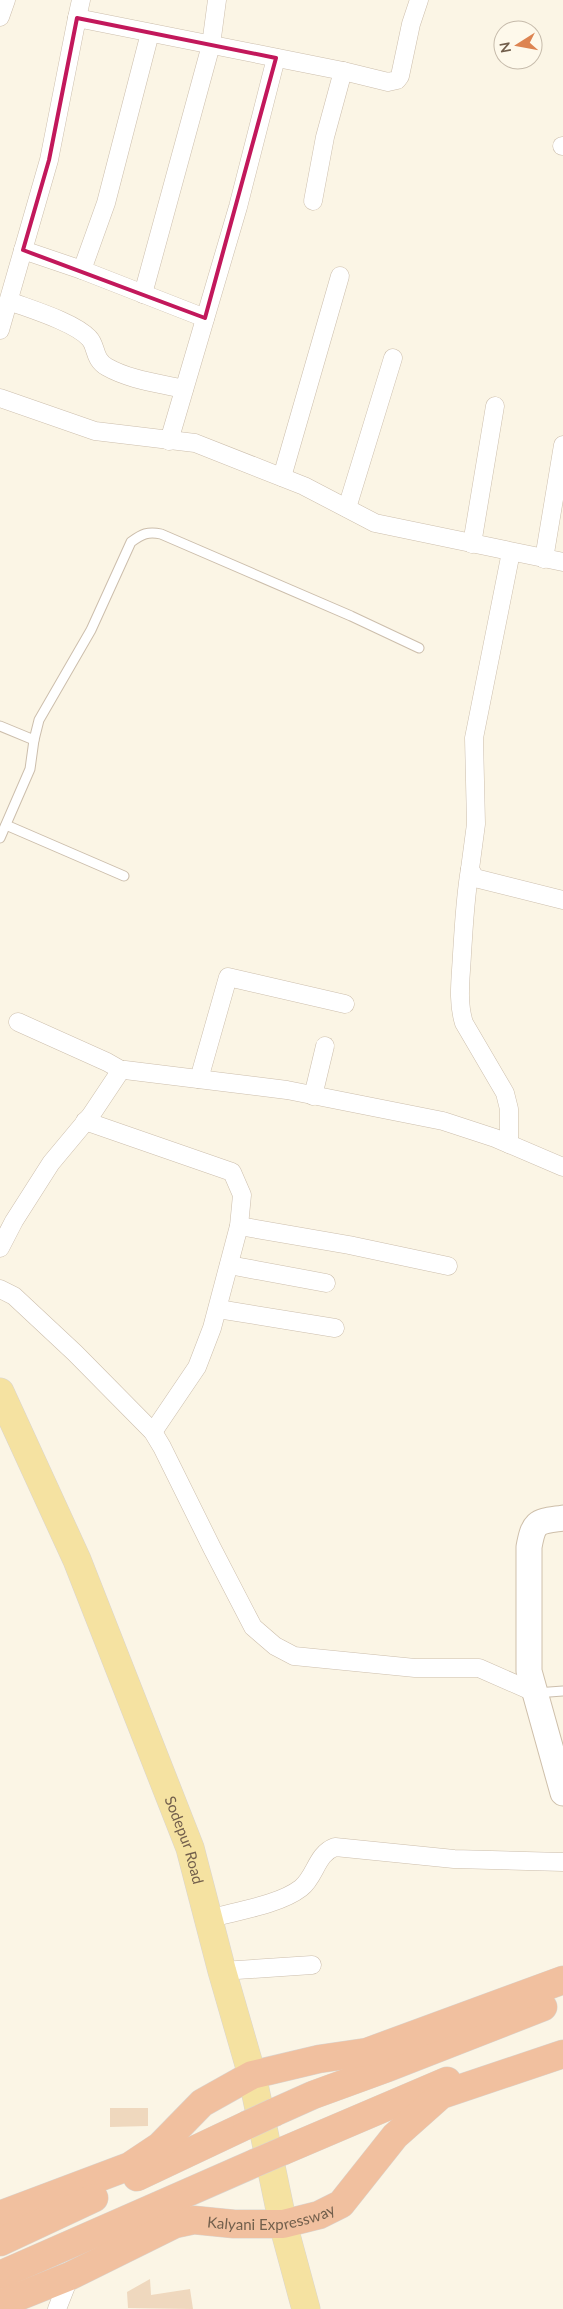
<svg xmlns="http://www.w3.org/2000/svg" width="563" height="2309" viewBox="0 0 563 2309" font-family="Lato,sans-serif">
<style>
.building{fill:#efd8be}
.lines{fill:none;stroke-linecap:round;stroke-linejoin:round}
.lane-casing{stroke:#ccbeac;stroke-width:11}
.street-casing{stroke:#ccbeac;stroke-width:19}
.secondary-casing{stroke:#cebfaa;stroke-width:27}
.primary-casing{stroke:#dad5d0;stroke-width:29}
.highway-casing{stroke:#dad5d0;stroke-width:29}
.lane{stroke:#fff;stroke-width:9}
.street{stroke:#fff;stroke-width:18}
.secondary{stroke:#fff;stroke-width:25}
.primary{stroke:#f5e2a1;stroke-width:28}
.highway{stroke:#f1c09f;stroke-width:28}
.highway-bridge-casing{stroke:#dad5d0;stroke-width:29;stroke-linecap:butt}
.highway-bridge{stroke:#f1c09f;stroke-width:28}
.marked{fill:none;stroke:#c2185b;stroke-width:4;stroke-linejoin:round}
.labels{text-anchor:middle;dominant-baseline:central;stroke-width:5;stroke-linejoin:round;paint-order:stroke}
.street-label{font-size:15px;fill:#725f4c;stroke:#fef9eb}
</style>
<rect width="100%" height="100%" fill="#fbf5e5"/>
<g class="building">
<path d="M110 2108H148V2126L110 2127Z"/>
<path d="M150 2279 151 2295 190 2289 193 2309 128 2308 127 2292Z"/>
</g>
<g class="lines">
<defs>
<g id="lane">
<path d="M0 726 34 740"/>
<path d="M6 825 124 876"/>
<path d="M0 838 30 769 34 740 39 720 91 630 131 542C142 534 148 531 161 534L351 616 419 648"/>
<path d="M536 1693 563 1691"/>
</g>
<g id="street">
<path d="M0 17 6 0"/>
<path d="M77 18 81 0"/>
<path d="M562 146H563"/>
<path d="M313 201 325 137 343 71"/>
<path d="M23 250 82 270 205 318"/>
<path d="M82 270 106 203 150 33"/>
<path d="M143 294 211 45 217 0"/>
<path d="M9 301C30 309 74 322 89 338 97 346 93 359 107 367 130 380 158 383 184 389"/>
<path d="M0 330 49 160 77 18 343 71 388 82 397 80 400 76 411 24 419 0"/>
<path d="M0 398 95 431 195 443 304 486 375 523 563 562"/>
<path d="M169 441 238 207 276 58"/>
<path d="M282 477 340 276"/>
<path d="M347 508 393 358"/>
<path d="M472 544 495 406"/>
<path d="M511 552 474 738 476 824 470 869 475 878 563 900"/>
<path d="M544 559 563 445"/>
<path d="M470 869C465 898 464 925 462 954 461 977 457 1001 464 1023L505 1093 509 1109V1144"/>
<path d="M18 1022 107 1062 121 1070"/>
<path d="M199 1079 228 977 345 1004"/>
<path d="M313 1096 325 1046"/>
<path d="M85 1121 232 1172 242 1195 239 1226 212 1328 197 1367 153 1432"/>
<path d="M239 1226 349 1245 448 1266"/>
<path d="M0 1248 14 1221 51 1163 91 1115 121 1070H125L287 1090 443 1121 495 1138 563 1167"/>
<path d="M229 1265 326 1283"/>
<path d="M0 1289 14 1296 75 1353 153 1432 162 1447 212 1548 253 1627 275 1646 294 1656 415 1668H479L536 1693"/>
<path d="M218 1309 335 1328"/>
<path d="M208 1919C236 1911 279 1905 301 1888 316 1876 316 1854 335 1847L454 1859 563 1862"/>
<path d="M222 1971 312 1965"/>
<path d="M57 2309 70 2276"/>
</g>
<path id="secondary" d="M563 1518C537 1522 534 1520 529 1547V1671L563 1793"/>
<g id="primary">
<path id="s1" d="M0 1392 77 1560 190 1848 222 1971 252 2075 283 2224 306 2309"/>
</g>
<g id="highway">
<path d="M275 2112 313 2095 387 2068 543 2007"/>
<path d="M283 2151 447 2081"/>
<path d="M137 2177 247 2125"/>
<path d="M0 2215 130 2166 160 2146 202 2103 252 2075 319 2059 367 2052 563 1980"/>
<path d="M0 2242 94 2198"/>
<path d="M0 2275 255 2163"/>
<path id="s2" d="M0 2304 70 2276 175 2224 194 2220 234 2224H283L319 2215 341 2204 395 2136 441 2095 563 2054"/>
</g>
</defs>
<use href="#lane" class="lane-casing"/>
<use href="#street" class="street-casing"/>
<use href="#secondary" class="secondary-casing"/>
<use href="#primary" class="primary-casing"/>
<use href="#highway" class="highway-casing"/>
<use href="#lane" class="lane"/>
<use href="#street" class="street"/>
<use href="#secondary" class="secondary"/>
<use href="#primary" class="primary"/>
<use href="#highway" class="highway"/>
<defs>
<g id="highway-bridge">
<path d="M247 2125 275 2112"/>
<path d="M255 2163 283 2151"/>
</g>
</defs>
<use href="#highway-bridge" class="highway-bridge-casing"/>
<use href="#highway-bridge" class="highway-bridge"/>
</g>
<path class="marked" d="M77 18 276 58 205 318 23 250 49 160Z"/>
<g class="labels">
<g class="street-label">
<text stroke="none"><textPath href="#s1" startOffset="485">Sodepur Road</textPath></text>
<text stroke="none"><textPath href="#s2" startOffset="290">Kalyani Expressway</textPath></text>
</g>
</g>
<g transform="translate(518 45) rotate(259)"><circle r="24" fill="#fef9eb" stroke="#c6bbab"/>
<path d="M0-4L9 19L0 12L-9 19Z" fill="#dd8451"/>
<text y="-8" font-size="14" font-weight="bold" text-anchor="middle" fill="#725f4c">N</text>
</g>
</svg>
